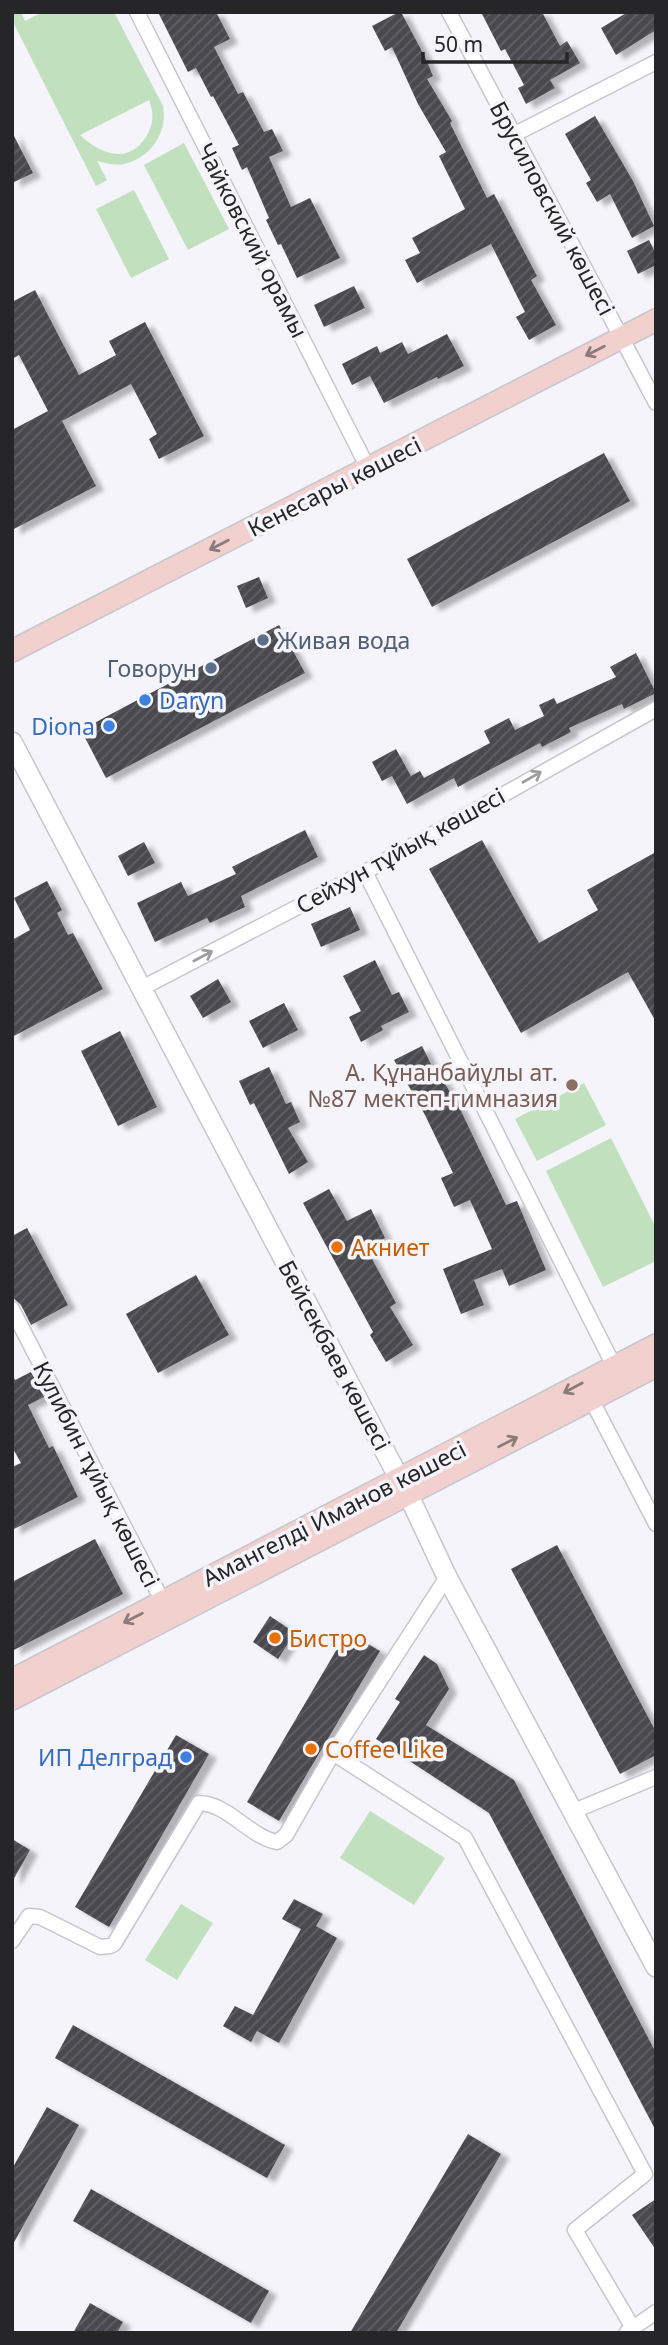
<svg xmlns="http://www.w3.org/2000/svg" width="668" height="2345" viewBox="0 0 668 2345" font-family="'Noto Sans',sans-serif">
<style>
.garden{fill:#c1e0be;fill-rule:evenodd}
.building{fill:url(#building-hatch);filter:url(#shadow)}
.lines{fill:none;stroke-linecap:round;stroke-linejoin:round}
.minor-casing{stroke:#c6c6cc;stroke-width:17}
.tertiary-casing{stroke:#c6c6cc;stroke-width:22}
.secondary-casing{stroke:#c6c6cc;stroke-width:24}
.minor{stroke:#fff;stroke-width:14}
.tertiary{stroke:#fff;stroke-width:19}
.secondary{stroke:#f2d0ce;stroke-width:21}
.oneway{stroke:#8c7b7b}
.oneway2{stroke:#9d9d9e}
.service-dot{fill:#5c6f8a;stroke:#f4f4fa;stroke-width:2.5}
.shop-dot{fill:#3f7fe0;stroke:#f4f4fa;stroke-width:2.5}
.education-dot{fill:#8d6e63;stroke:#f4f4fa;stroke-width:2.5}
.food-dot{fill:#e8710a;stroke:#f4f4fa;stroke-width:2.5}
.labels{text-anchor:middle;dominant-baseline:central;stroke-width:7;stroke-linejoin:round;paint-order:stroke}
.street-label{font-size:23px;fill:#262628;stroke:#f4f4fa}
.service-label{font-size:23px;fill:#4e5e75;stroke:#f4f4fa;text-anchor:start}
.shop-label{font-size:23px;fill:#366cbe;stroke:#f4f4fa;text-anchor:end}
.education-label{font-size:23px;fill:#785e54;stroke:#f4f4fa;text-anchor:end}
.food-label{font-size:23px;fill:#c56008;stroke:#f4f4fa;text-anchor:start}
</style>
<defs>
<pattern id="building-hatch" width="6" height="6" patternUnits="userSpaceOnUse" patternTransform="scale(1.75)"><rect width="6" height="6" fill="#4a4a4f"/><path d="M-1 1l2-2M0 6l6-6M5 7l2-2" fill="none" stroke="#616165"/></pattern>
<filter id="shadow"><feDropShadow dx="8" dy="4.5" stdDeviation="2" flood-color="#0004"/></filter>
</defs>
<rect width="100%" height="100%" fill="#f4f4fa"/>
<g class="garden">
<path d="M12 12H21L25 21 43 12H114L163 106C168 132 151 158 124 164 115 166 106 163 97 161L107 180 96 186 12 20ZM149 100C154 114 154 124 146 137 128 165 100 154 80 135Z"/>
<path d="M184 143 229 229 188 250 144 165Z"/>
<path d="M134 190 169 259 131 278 96 209Z"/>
<path d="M584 1083 606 1125 537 1161 515 1119Z"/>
<path d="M611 1138 656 1228V1261L603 1287 546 1171Z"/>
<path d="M370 1811 445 1858 414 1905 340 1858Z"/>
<path d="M181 1904 213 1923 177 1980 145 1960Z"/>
</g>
<g class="building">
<path d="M158 12H216L230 39 214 47 238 94 243 92 264 132 272 129 283 151 269 157 291 207 310 198 340 258 297 278 281 244 278 245 266 220 269 218 247 167 242 170 232 148 239 145 213 96 211 97 196 68 188 72Z"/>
<path d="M399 12H401L425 57 433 76 427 79 452 121 450 123 487 198 494 194 537 276 531 280 556 325 529 340 516 317 525 312 491 244 417 283 405 260 420 253 412 238 465 209 439 156 446 152 418 104 392 47 385 51 372 26Z"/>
<path d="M481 12H542L560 46 567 41 580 63 550 80 555 88 526 104 518 88 524 85 505 49 501 51Z"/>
<path d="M628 12H656V30L616 55 601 28Z"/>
<path d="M595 116 633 181 654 226 632 238 610 194 597 202 586 183 591 180 565 134Z"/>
<path d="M12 132 33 173 12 183Z"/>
<path d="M649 240 656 254V265L638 274 627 251Z"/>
<path d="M354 286 365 308 324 327 314 305Z"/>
<path d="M35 290 79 375 116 355 109 341 145 322 204 436 159 459 149 439 157 434 131 384 62 421 96 486 12 530V430L48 411 19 355 12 359V302Z"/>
<path d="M447 334 464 366 438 379 437 377 384 403 370 376 352 385 342 364 377 346 380 353 402 342 408 354Z"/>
<path d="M604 453 630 501 432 607 407 559Z"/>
<path d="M259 577 268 598 246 608 237 586Z"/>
<path d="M279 625 305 673 106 778 81 730Z"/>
<path d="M636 653 656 693 624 709 622 704 569 728 571 732 542 747 540 743 458 787 454 778 407 804 392 776 382 781 372 762 396 749 411 776 420 771 424 778 490 743 484 731 509 718 515 730 544 716 539 705 554 698 557 704 616 677 610 667Z"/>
<path d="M305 830 318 857 241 896 245 907 210 923 207 918 155 942 137 903 181 882 188 896 236 874 232 867Z"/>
<path d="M482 840 539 943 598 910 587 890 656 852V1022L628 972 521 1033 429 869Z"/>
<path d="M144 842 155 863 128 876 118 856Z"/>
<path d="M47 881 62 910 57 913 68 935 73 933 103 989 12 1037V940L30 930 14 898Z"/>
<path d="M350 907 360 930 321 947 311 924Z"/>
<path d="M375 960 392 995 399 992 409 1012 381 1026 383 1030 361 1042 349 1017 361 1011 343 976Z"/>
<path d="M218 979 231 1002 203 1018 190 996Z"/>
<path d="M284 1003 298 1030 263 1048 249 1021Z"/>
<path d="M120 1031 157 1107 118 1126 81 1051Z"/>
<path d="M422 1046 438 1078 441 1077 461 1111 506 1205 517 1201 546 1270 509 1286 502 1269 474 1280 484 1305 461 1314 443 1269 492 1249 470 1200 454 1207 441 1178 453 1173 425 1115 394 1060Z"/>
<path d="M269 1067 286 1104 291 1102 300 1122 288 1128 308 1162 289 1174 254 1103 250 1105 239 1081Z"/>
<path d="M329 1189 347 1221 371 1209 385 1238 366 1248 396 1303 390 1307 413 1345 386 1362 370 1335 373 1332 303 1203Z"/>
<path d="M27 1228 68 1305 31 1325 21 1305 12 1297V1236Z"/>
<path d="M196 1275 229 1335 158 1373 126 1314Z"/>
<path d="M31 1372 44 1397 28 1405 49 1448 53 1446 78 1497 12 1530V1467L21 1463 12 1447V1374L15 1380Z"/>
<path d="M95 1539 123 1594 12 1651V1582Z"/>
<path d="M557 1545 656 1732V1755L620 1774 511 1569Z"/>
<path d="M270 1616 295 1633 278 1659 253 1642Z"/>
<path d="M347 1632 380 1651 279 1821 247 1802Z"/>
<path d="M424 1655 437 1664 449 1689 426 1725 514 1780 656 2053V2131L489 1813 376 1739 400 1702 395 1699Z"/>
<path d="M176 1735 209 1754 109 1927 75 1907Z"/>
<path d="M12 1839 30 1850 12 1882Z"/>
<path d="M294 1899 323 1914 316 1926 337 1938 279 2043 257 2031 251 2042 223 2026 235 2006 253 2015 301 1929 282 1919Z"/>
<path d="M73 2025 285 2145 267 2178 55 2058Z"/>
<path d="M47 2107 79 2125 12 2246V2169Z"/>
<path d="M468 2134 501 2154 396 2333H350Z"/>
<path d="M91 2189 269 2291 251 2323 73 2221Z"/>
<path d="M656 2199V2250L632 2215Z"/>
<path d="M90 2303 123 2322 117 2333H73Z"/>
</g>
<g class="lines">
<defs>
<g id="minor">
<path d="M137 12 368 468"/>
<path d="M449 12 656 403"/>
<path d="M513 135 656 62"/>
<path d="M365 872 614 1366"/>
<path d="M142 988 365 872 656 709"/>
<path d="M12 1309 163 1602"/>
<path d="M591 1399 656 1524"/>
<path d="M447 1577 333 1753 465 1838 645 2174 575 2230 633 2328"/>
<path d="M574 1811 656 1777"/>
<path d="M12 1941 29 1916 40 1917 100 1947 110 1946 114 1944 199 1803C229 1804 248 1836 277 1842L286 1835 333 1753"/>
<path d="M627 2332 656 2312"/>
</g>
<g id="tertiary">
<path d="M12 742 400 1480"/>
<path d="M408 1494 447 1577 656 1967"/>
</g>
<g id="secondary">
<path d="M12 651 656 320"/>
<path d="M12 1680 656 1345"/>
<path d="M12 1699 656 1366"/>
</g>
</defs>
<use href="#minor" class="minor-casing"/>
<use href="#tertiary" class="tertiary-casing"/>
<use href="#secondary" class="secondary-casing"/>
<use href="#minor" class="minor"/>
<use href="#tertiary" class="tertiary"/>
<use href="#secondary" class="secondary"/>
</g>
<defs><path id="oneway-shaft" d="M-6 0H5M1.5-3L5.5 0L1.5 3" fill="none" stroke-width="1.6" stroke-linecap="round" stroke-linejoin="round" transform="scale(1.75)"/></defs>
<g class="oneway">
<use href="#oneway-shaft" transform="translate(595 351) rotate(153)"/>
<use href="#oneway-shaft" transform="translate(219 545) rotate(153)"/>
<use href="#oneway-shaft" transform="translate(573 1388) rotate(152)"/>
<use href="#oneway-shaft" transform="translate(508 1442) rotate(-27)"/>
<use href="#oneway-shaft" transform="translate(133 1618) rotate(153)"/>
</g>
<g class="oneway2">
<use href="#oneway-shaft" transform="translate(532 777) rotate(-30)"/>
<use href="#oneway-shaft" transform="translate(203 956) rotate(-28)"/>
</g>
<g class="service-dot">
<circle cx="263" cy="640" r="7"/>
<circle cx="211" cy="668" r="7"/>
</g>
<g class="shop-dot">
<circle cx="145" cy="700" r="7"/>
<circle cx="109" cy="726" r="7"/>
<circle cx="186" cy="1757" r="7"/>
</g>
<circle class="education-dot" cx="572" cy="1085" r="7"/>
<g class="food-dot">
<circle cx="337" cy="1247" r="7"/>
<circle cx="275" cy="1638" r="7"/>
<circle cx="311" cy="1749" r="7"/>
</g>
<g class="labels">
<g class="street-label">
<text transform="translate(553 208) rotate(62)">Брусиловский көшесі</text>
<text transform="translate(253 240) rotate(63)">Чайковский орамы</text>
<text transform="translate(334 486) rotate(-27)">Кенесары көшесі</text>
<text transform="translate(400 850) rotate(-29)">Сейхун тұйық көшесі</text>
<text transform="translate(335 1355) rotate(62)">Бейсекбаев көшесі</text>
<text transform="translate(97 1474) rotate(63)">Кулибин тұйық көшесі</text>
<text transform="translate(334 1513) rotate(-27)">Амангелді Иманов көшесі</text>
</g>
<g class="service-label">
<text x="277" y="640">Живая вода</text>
<text x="197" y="668" text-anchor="end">Говорун</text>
</g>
<g class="shop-label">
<text x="159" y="700" text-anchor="start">Daryn</text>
<text x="95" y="726">Diona</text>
<text x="172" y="1757">ИП Делград</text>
</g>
<g class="education-label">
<text x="558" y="1072">А. Құнанбайұлы ат.<tspan x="558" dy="26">№87 мектеп-гимназия</tspan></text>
</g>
<g class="food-label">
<text x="351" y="1247">Акниет</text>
<text x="289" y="1638">Бистро</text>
<text x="325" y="1749">Coffee Like</text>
</g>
</g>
<rect width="668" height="2345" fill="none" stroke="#262628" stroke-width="28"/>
<path d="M423 52v10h144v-10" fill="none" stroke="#262628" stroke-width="3.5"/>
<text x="434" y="52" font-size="21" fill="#262628" stroke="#f4f4fa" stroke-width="5" paint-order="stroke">50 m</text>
</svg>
